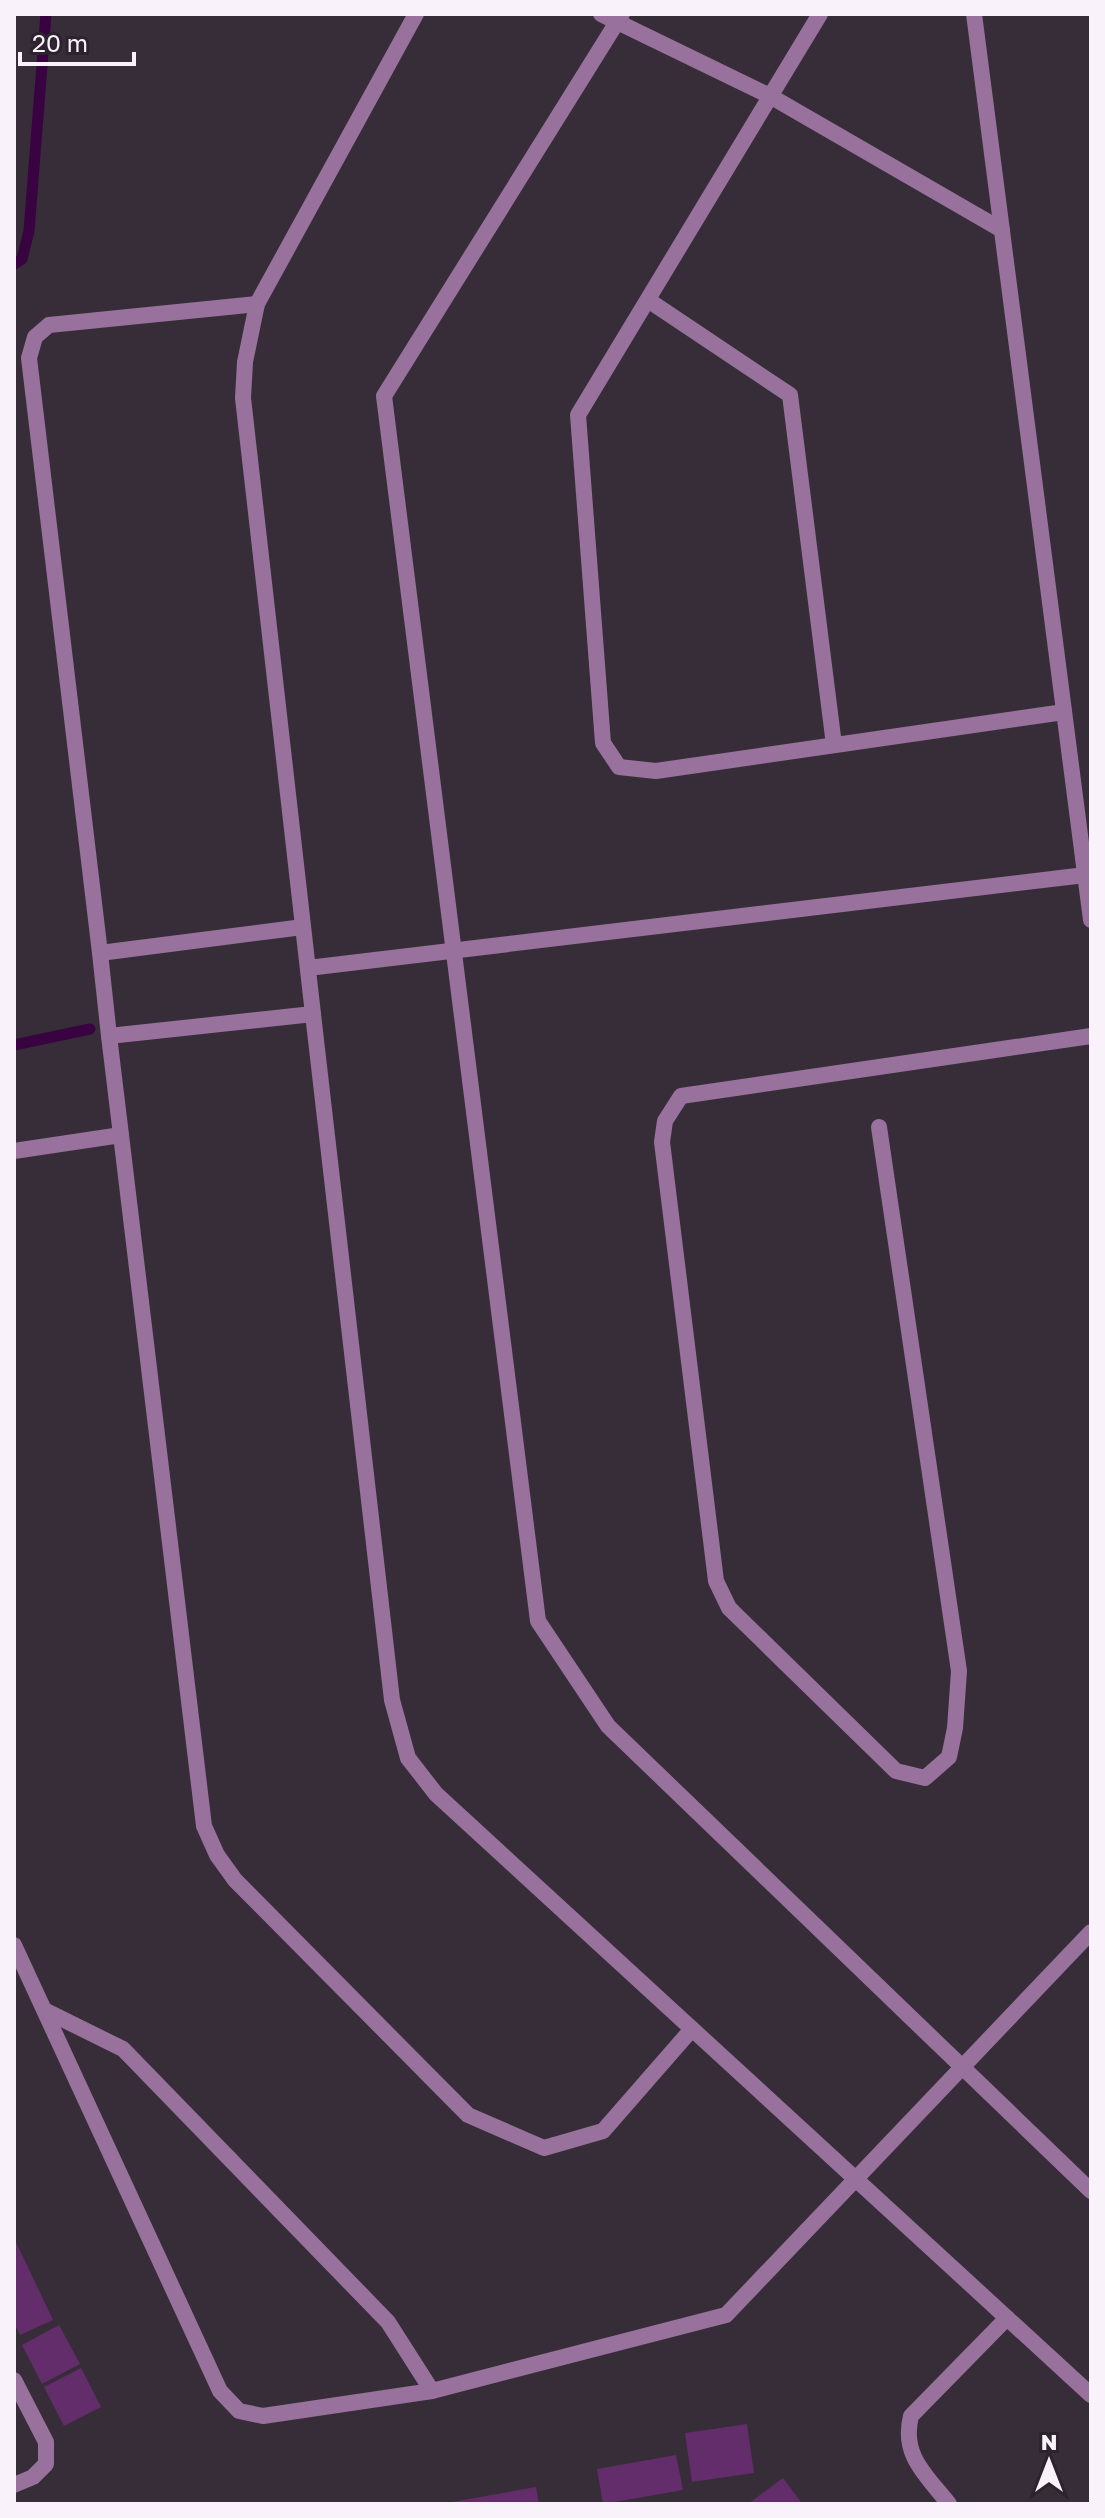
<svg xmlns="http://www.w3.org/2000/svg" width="1105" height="2518" viewBox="0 0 1105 2518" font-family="'Golos Text',sans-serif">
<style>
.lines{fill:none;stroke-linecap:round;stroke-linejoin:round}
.stream{stroke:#390241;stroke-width:11}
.building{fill:#622d6a}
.street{stroke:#98719d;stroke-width:16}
</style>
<rect width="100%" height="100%" fill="#372d38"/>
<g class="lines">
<g class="stream">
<path d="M14 264 22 259 29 231 46 14"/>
<path d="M14 1045 90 1029"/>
</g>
</g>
<g class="building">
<path d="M14 2238 53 2320 20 2335 14 2323Z"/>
<path d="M59 2325 80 2364 42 2384 22 2345Z"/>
<path d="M81 2368 101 2407 64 2426 44 2387Z"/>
<path d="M747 2424 754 2473 692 2482 685 2433Z"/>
<path d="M676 2455 683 2490 603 2504 597 2469Z"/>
<path d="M783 2478 801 2502 748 2504Z"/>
<path d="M536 2487 539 2504H452V2502Z"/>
</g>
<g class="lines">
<g class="street">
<path d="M601 14 770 96 1002 230"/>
<path d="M622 14 384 396 538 1621 608 1726 1091 2191"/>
<path d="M820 14 578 415 603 743 619 767 656 771 1064 712"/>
<path d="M974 14 1091 920"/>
<path d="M648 300 790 395 834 745"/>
<path d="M257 304 49 325 35 337 29 358 100 953 303 927"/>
<path d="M100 953 109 1036 313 1014 243 398 245 362 257 304 416 14"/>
<path d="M308 968 1085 875"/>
<path d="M313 1014 392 1700 408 1758 436 1794 1091 2395"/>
<path d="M879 1127 959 1671 955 1728 949 1757 925 1778 896 1771 729 1608 716 1581 662 1142 665 1121 681 1096 1091 1036"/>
<path d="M121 1135 204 1826 217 1855 235 1880 468 2115 544 2148 603 2131 692 2029"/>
<path d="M14 1151 121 1135 109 1036"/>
<path d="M14 1945 220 2391 239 2411 263 2416 432 2391"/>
<path d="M46 2011 123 2049 388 2322 432 2391 726 2315 1091 1932"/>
<path d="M14 2380 46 2442V2464L33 2477 14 2485"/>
<path d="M949 2504C926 2475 901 2455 911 2416L1007 2318"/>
</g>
</g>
<rect width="1105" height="2518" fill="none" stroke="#f9f2fa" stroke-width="32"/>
<g transform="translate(1049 2462)" stroke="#2d232e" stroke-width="6" paint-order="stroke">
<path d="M0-6L14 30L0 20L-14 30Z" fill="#f9f2fa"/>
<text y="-12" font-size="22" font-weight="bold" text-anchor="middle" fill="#f9f2fa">N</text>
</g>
<path d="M20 52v12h114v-12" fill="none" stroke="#f9f2fa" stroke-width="4"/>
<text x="32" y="52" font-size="24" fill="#f9f2fa" stroke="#2d232e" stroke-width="6" paint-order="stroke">20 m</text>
</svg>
